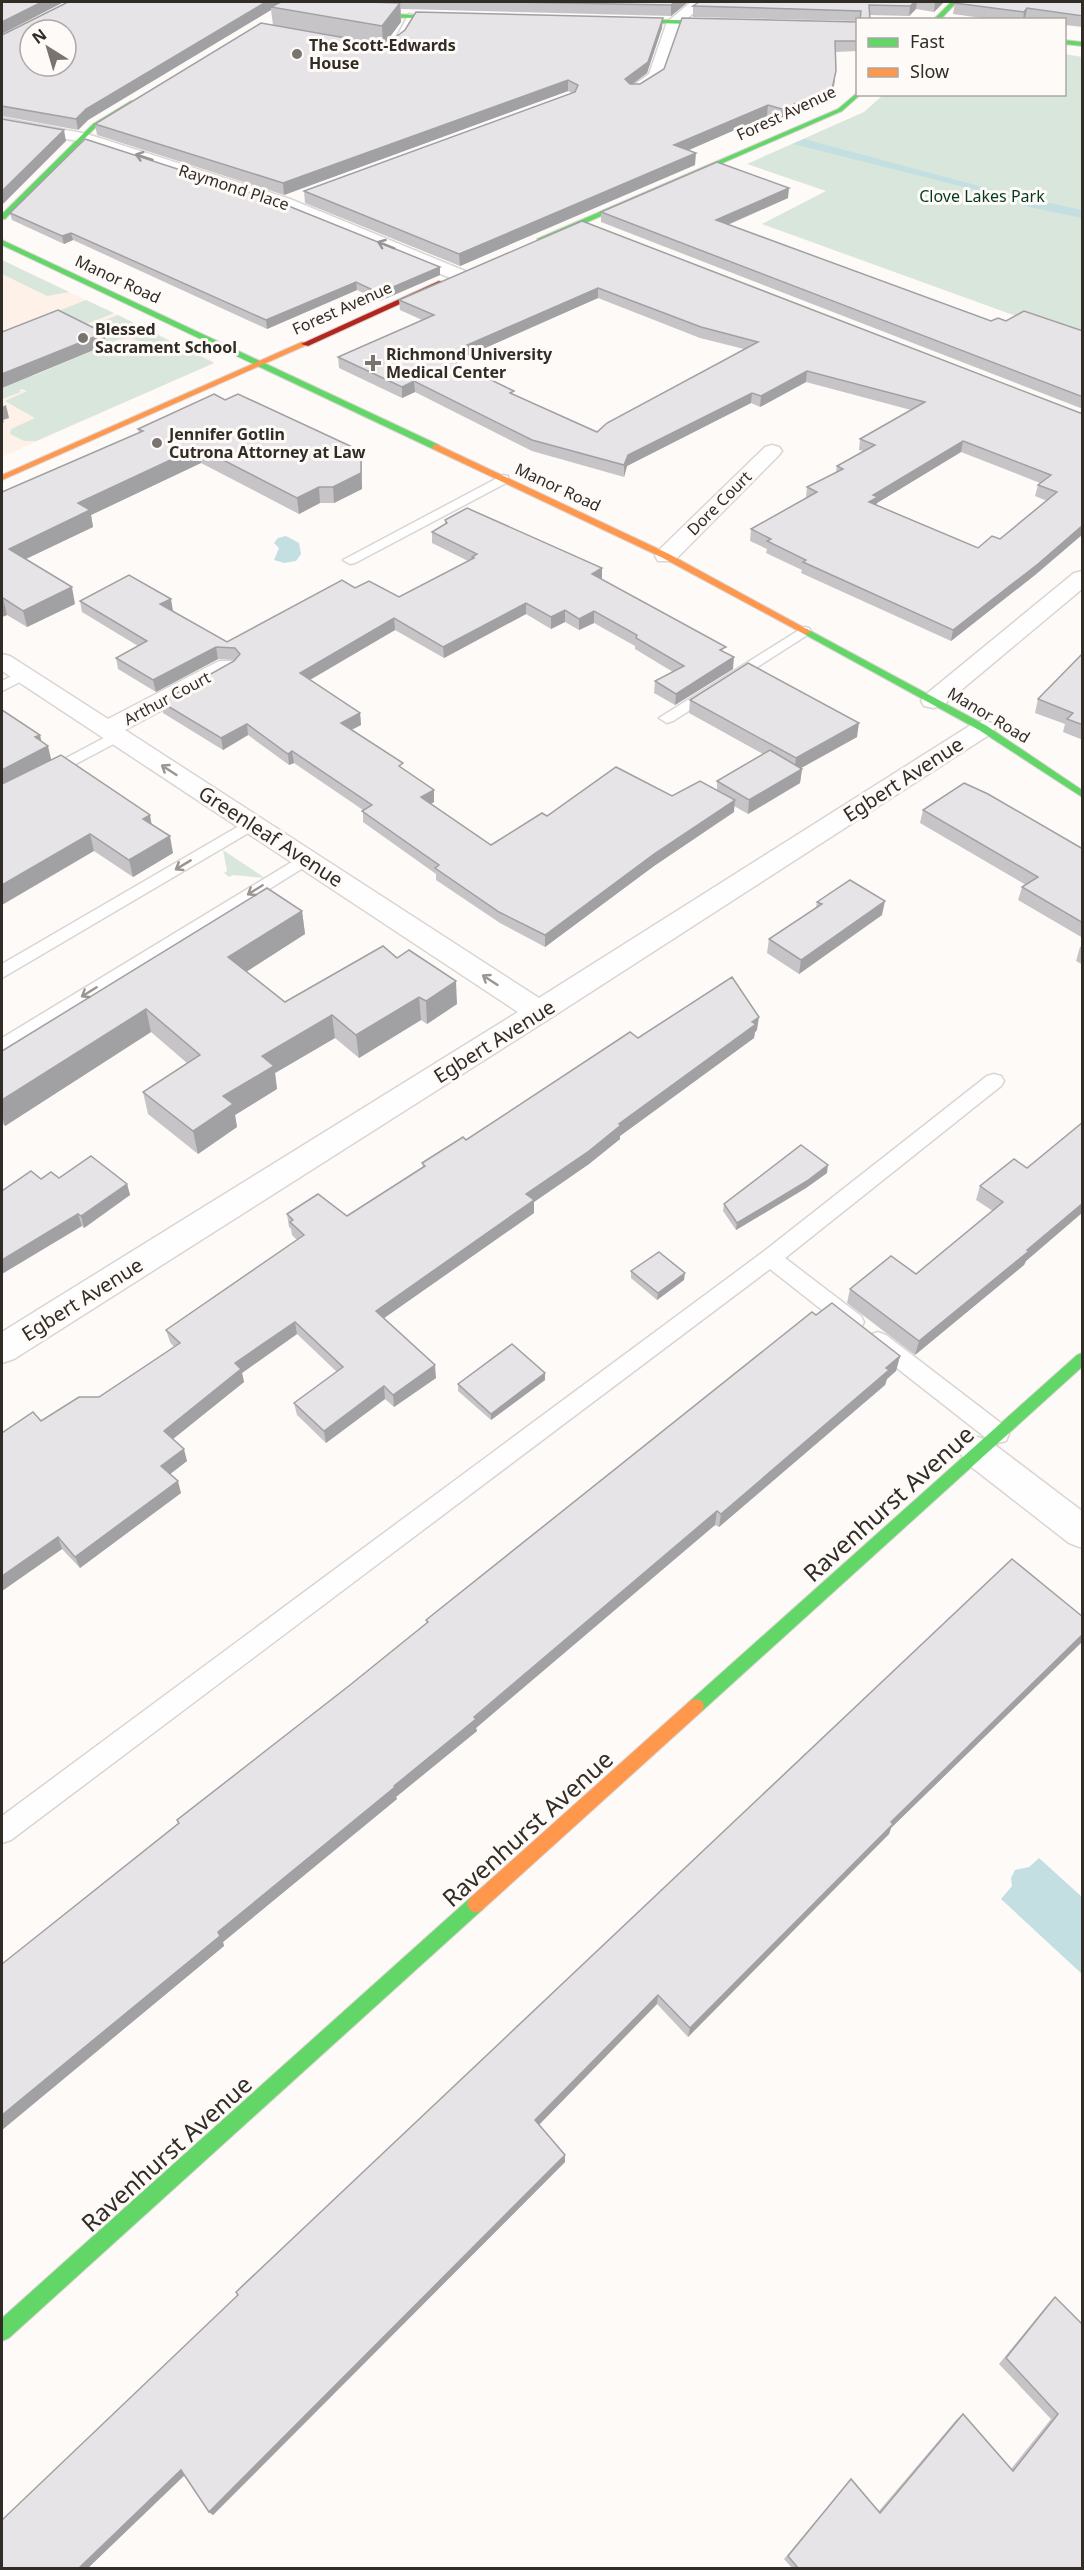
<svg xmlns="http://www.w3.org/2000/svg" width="1084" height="2570" viewBox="0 0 1084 2570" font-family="'Noto Sans',sans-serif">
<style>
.built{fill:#fef2e8}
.green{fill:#d9e6db}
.water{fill:#c4dfe1}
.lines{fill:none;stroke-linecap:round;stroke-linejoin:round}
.lane-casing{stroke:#dad5d2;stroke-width:3}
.street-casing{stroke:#dad5d2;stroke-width:3}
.fast-casing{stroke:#dad5d2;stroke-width:2}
.slow-casing{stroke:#dad5d2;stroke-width:2}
.jam-casing{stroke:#dad5d2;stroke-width:2}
.lane{fill:#fffefe;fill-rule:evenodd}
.street{fill:#fffefe;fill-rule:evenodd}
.fast{fill:#63d668;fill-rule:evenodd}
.slow{fill:#ff974d;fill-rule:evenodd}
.jam{fill:#b3261e;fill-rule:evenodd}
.wall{fill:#c6c4c7;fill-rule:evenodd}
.shaded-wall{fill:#a1a0a2}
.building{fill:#e6e4e7;stroke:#a1a0a2;stroke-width:1.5;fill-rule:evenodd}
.oneway{stroke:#989592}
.poi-dot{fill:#797470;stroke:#fefaf7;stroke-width:2}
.labels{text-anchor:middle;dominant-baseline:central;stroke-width:6;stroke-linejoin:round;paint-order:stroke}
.far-poi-label{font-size:16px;font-weight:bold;fill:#322c26;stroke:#fefaf7;text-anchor:start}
.far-street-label{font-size:16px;fill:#322c26;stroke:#fefaf7}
.far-park-label{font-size:16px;fill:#053a20;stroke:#fefaf7}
.street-label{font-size:20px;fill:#322c26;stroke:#fefaf7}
.near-street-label{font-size:24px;fill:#322c26;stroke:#fefaf7}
</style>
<rect width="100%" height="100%" fill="#fdfaf8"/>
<path class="built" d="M2 260 212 360 214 363 2 457Z"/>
<g class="green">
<path d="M1065 54 1082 57V340L762 224 826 191 747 164 864 112 883 95 1064 94Z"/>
<path d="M2 260 69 292 47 296 2 274Z"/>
<path d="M86 300 114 313 82 326 2 333Z"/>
<path d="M118 315 214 363 36 441H24L10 434 11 429 35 418 5 401 27 391 22 389 19 390 21 392 2 399V364L6 362 33 376 106 345C113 356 126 354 137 350L141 344C133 335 119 338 109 344L87 333 86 328Z"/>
<path d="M223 850 265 878 233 875 229 877 224 873 227 871Z"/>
</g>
<g class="water">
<path d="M804 139 1005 193 1082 210V218L1029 207 1004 197 793 144Z"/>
<path d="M286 536 299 543 301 554 296 561 284 563 274 560 279 548 274 543 278 538Z"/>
<path d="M1039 1858 1082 1897V1974L1001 1899 1012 1886 1011 1878 1015 1870 1029 1867Z"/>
</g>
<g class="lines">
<defs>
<g id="lane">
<path d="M409 14 417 16 404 39 389 53H383V49L397 36Z"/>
<path d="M503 475 508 476V482L355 563 350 564 343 560Z"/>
<path d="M804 627 809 628 811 631 809 634 673 721 667 723 659 718Z"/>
<path d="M23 670 31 675 28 678 2 691V681Z"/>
<path d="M117 731 123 733 125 736 123 739 2 803V792Z"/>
<path d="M251 819 259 824 257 828 2 978V964Z"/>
<path d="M305 854 314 859 311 863 9 1051 2 1052V1038Z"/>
<path d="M994 1074 1001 1076 1004 1081 1001 1086 785 1258 861 1316 864 1322 861 1328 853 1330 845 1328 770 1269 11 1840 2 1843V1816L763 1252 987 1076Z"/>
<path d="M878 1332 886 1335 1006 1427 1009 1434 1006 1441 998 1443 990 1441 870 1347 867 1341 870 1335Z"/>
</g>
<g id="street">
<path d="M691 2H706L681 24 661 79 640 93H630L627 90 649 74 667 22Z"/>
<path d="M2 118 87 134 290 199 465 271 468 275 459 280 453 279 278 207 78 141 2 128Z"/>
<path d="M772 445 779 447 782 451 779 455 674 561H658L655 556 658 551 765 447Z"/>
<path d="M1082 571V589L942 706 933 708 924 706 921 701 924 696 1074 573Z"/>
<path d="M2 654 10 656 108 719 219 661H235L239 666 235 671 125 730 539 998 974 723 983 721 992 723 995 728 992 733 549 1019 14 1359 2 1363V1332L518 1012 2 671Z"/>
<path d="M978 1437 991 1442 1082 1511V1548L1069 1543 965 1462 960 1452 965 1442Z"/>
</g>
<g id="fast">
<path d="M279 2H291L372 13 460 17 457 19 372 17Z"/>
<path d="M951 2H957L940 20H933Z"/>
<path d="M617 19 727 21 730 23 727 25 619 22Z"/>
<path d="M1064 40 1082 42V46L1064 44Z"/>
<path d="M858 92 860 95 842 111 544 241 537 239 838 109Z"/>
<path d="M131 101 136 102 97 126 5 219H2V214L93 124Z"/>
<path d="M2 240 439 445 440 447 433 449 2 245Z"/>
<path d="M807 629 987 726 1082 790V797L979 730 804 634V630Z"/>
<path d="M1082 1353V1367L702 1711 696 1713 690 1711 688 1706 690 1701 1077 1355Z"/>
<path d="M476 1895 482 1898 485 1904 482 1910 9 2338 2 2341V2318L470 1898Z"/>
</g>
<g id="slow">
<path d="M302 342 309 344 2 480V475Z"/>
<path d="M436 444 669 554 812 632 804 634 663 558 433 449 432 447Z"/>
<path d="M696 1699 702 1701 704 1706 702 1711 482 1910 476 1913 470 1910 467 1904 470 1898 690 1701Z"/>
</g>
<path id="jam" d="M439 281 446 283 308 346 301 344Z"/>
</defs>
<use href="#lane" class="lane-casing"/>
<use href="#street" class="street-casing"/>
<use href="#fast" class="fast-casing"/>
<use href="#slow" class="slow-casing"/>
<use href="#jam" class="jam-casing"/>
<use href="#lane" class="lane"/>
<use href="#street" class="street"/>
<use href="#fast" class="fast"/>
<use href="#slow" class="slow"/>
<use href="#jam" class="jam"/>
</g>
<g class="wall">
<path d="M68 2H277V4L281 2H688L671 16 401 9V22L384 45 662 28 647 73 632 84H640L858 22V51L835 52V82L831 100 781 121 767 116 688 150 695 165 460 266 305 203 304 191 572 93 568 91 284 195 97 135 95 124 273 25 271 10 88 120 78 130 2 116V35Z"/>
<path d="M699 2H944L934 12 916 9 909 16 870 15V20H858V21L693 17V6Z"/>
<path d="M1083 2V27L1065 25V20H996L953 14 955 3Z"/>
<path d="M788 198 728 225 991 321H1006L1083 331V409L601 222V212Z"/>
<path d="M10 213 440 275 380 301 357 290 267 329 73 240 64 244 12 220Z"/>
<path d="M582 221 1083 414V534L1035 575 951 641 801 573 802 570 766 553 767 549 750 541 751 529 806 498 807 487 836 472 837 466 863 451 859 450 860 439 911 410 806 382 760 407 751 403 627 466 624 477 532 451 415 392 402 398 339 368 338 357 422 320 400 310 399 300ZM598 298 700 338 744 349 597 432 514 395 454 362ZM961 452 1040 483 1038 485 1035 496 1047 501 1000 539 978 548 877 505V503Z"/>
<path d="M225 400 361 451 362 489 334 503H320L299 514 201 463 91 515 93 527 26 559 75 604 27 627 7 615 2 617V492L139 433 138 429Z"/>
<path d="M445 520 602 579 726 653 733 669 675 705 654 693 655 681 673 672 635 649V646L594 623 579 630 565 622 551 629 526 614 444 658 395 630 310 680 360 713 361 725 352 730 404 770 434 790V802L431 804 491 845 547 816 717 790V781L763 754 689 713 690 700 857 737 801 768 802 769 800 783 748 814 734 806V812L654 866 545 947 500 923 436 880V874L363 822V810L294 763 289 765 248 735 223 750 163 713 161 702 234 661 236 660 218 659 156 692 118 669 116 658 138 646 82 612 80 601 173 611H172L227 642 355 588 399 597 468 561 432 543V532L445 524Z"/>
<path d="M1083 653V740L1063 732 1065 724 1035 713 1038 699Z"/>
<path d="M42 742 51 760 152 824 173 853 133 877 94 851Z"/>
<path d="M923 810 1083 849V938L1018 900 1022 887 1026 885 920 823Z"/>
<path d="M817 902 882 915 799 974 767 953 769 939 816 908Z"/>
<path d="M302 911 305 934 246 972 285 1002 383 946 457 1004 427 1024 421 1020 359 1058 335 1038 275 1073 277 1089 235 1115 237 1127 198 1154 148 1114 143 1092 187 1063 151 1032 5 1126 2 1123V1051Z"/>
<path d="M1083 945V965L1076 961 1080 947Z"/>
<path d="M757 1030 755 1032 754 1038 620 1136V1139L589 1164 534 1202V1213L384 1318 436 1378 394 1407 385 1399 326 1443 297 1415 294 1403 337 1372 297 1334 242 1373 244 1382 173 1439 187 1461 170 1474 181 1493 80 1568 62 1549 2 1591 41 1421 99 1397 174 1347 170 1342 166 1330 297 1240 292 1235 291 1229 289 1227 287 1214 347 1216 423 1167 422 1163 466 1140 638 1038Z"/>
<path d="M1083 1122V1212L1026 1261 1024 1265 915 1355 847 1303 850 1289 916 1274 993 1211 976 1200 980 1186 1027 1168Z"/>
<path d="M827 1173 806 1188 736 1230 723 1211 724 1204Z"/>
<path d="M59 1178 127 1184 130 1195 84 1228 41 1179Z"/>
<path d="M631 1271 684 1280 657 1300 631 1278Z"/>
<path d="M816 1315 900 1356 896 1371 887 1379 885 1385 719 1527 715 1525 476 1728 477 1731 396 1797 397 1799 223 1942 224 1946 2 2130 178 1824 177 1820 350 1685 427 1623 426 1620Z"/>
<path d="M545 1380 491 1420 458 1391V1384Z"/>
<path d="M1083 1617V1641L891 1828 889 1834 688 2037 657 2004 539 2124 565 2155V2162L213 2515 209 2512 184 2475 88 2568H2Z"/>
<path d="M1055 2297 1083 2568H792L784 2559 847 2484 851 2479 879 2511 957 2419 963 2414 1011 2469 1051 2419 999 2364 1048 2304Z"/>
</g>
<g class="shaded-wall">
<path d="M42 2H64L2 34V22Z"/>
<path d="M266 2H277L278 6 271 7V10L88 120 78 130 76 119 86 109Z"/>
<path d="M676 2H688L671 16V5Z"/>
<path d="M915 2H917L916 9 909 16 910 6Z"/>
<path d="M935 2H944L934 12Z"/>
<path d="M400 3 401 22 383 46 382 26Z"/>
<path d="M1027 8 1025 19 1023 20 1024 12Z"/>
<path d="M663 18 662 28 647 73 625 90V79Z"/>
<path d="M836 71 831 100 781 121 782 109Z"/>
<path d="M568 80V91L284 195 283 183Z"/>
<path d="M768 105 767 116 673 157 674 145Z"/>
<path d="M64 130 66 141 2 205V191Z"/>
<path d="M696 153 695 165 460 266 459 254Z"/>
<path d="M789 188 788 198 715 230 716 220Z"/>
<path d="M71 233 73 240 64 244 62 236Z"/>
<path d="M440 267V275L380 301 379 293Z"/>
<path d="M356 282 357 290 267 329 266 320Z"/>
<path d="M598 288V298L442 367V356Z"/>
<path d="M104 333 106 345 2 388V374Z"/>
<path d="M807 371 806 382 760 407 761 396Z"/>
<path d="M414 381 415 392 402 398V387Z"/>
<path d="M752 393 751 403 627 466 624 477V465L628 455Z"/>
<path d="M6 405 9 418 3 420 4 422 2 423V407Z"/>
<path d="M963 441 961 452 877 503 876 508 869 502 873 495Z"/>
<path d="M198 447 201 463 91 515 93 527 13 565 9 549 78 503Z"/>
<path d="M361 451 362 489 334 503 333 487Z"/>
<path d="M319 487 320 503 299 514 297 498Z"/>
<path d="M1083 525V534L1035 575 951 641 953 630Z"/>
<path d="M602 568V579L592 574Z"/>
<path d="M72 587 75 604 27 627 23 611Z"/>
<path d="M3 598 7 615 2 617V599Z"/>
<path d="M171 599 173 611 162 616 160 604Z"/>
<path d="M526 603V614L444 658 443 647Z"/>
<path d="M565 610V622L551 629V617Z"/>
<path d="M594 611V623L579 630V619Z"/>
<path d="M394 618 395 630 301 685 300 673Z"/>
<path d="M216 647 218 659 156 692 153 680Z"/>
<path d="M734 657 733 669 675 705 676 694Z"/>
<path d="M360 713 361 725 342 734 341 723Z"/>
<path d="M859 723 857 737 794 772 796 758Z"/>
<path d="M247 724 248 735 223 750 221 738Z"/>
<path d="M40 735 43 748 48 746 52 763 2 790V770L35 737Z"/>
<path d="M292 751 294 763 289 765 288 754Z"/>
<path d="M802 769 800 783 748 814 749 800Z"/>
<path d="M434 790V802L422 809 421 797Z"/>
<path d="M735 800 734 812 654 866 545 947V935L654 854Z"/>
<path d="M150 815 153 832 143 819Z"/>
<path d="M90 834 94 851 2 905V885Z"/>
<path d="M170 836 173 853 133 877 129 860Z"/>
<path d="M885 901 882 915 799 974 801 960Z"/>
<path d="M302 911 305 934 232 981 228 957Z"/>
<path d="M456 981 457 1004 427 1024 426 1001Z"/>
<path d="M419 997 421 1020 359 1058 356 1035Z"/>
<path d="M146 1009 151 1032 5 1126 2 1116V1100Z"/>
<path d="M332 1015 335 1038 275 1073 277 1089 235 1115 237 1127 198 1154 193 1131 223 1096 262 1056Z"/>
<path d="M759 1017 757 1030 755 1032 754 1038 620 1136V1139L589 1164 534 1202V1213L377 1323 376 1311 526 1194Z"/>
<path d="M828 1165 827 1173 806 1188 736 1230 737 1223Z"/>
<path d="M127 1184 130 1195 84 1228 81 1216Z"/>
<path d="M1083 1203V1212L1026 1261 1024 1265 915 1355 919 1341Z"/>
<path d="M78 1214 82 1226 2 1274V1260Z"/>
<path d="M685 1273 684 1280 657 1300 658 1293Z"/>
<path d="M295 1322 297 1334 242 1373 244 1382 168 1443 164 1431 235 1363Z"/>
<path d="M900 1356 896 1371 887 1379 885 1385 719 1527 721 1514Z"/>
<path d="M435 1365 436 1378 394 1407 393 1395Z"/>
<path d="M545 1373V1380L491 1420V1414Z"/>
<path d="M384 1386 385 1399 326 1443 324 1431Z"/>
<path d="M184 1449 187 1461 165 1478 161 1466Z"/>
<path d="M178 1481 181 1493 80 1568 75 1557Z"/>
<path d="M717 1511 715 1525 476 1728 477 1731 396 1797 397 1799 223 1942 224 1946 2 2130V2115L218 1932 394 1786Z"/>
<path d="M58 1537 62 1549 2 1591V1576Z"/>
<path d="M1083 1634V1641L891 1828 889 1834 688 2037 690 2028 891 1822Z"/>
<path d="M658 1995 657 2004 536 2128 535 2120Z"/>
<path d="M565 2155V2162L213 2515 209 2512Z"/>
<path d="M181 2470 186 2474 88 2568H79Z"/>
</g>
<g class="building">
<path d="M2 2H42L2 22Z"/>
<path d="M68 2H266L86 109 76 119 2 106V35ZM30 30H66V66H30Z"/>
<path d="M281 2H367L400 3 382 26 271 7Z"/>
<path d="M507 2H676L671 5Z"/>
<path d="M699 2H915L910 6 869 5 870 20H860L861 11 693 6Z"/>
<path d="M957 2H1083V16L1027 8 1024 12 955 3Z"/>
<path d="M416 12 663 18 648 62 625 79 630 84H640L664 69 682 18 858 22V41H835L836 71 832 89 782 109 768 105 674 145 696 153 459 254 304 191 575 92 578 85 568 80 283 183 95 124 261 23 385 45 405 30Z"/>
<path d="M2 119 64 130 2 191Z"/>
<path d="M85 139 276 201 440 267 379 293 356 282 266 320 71 233 62 236 10 213Z"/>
<path d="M717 162 789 188 716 220 991 321 998 318 1006 321 1024 311 1083 331V397L601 212Z"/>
<path d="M582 221 1083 414V525L1038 564 953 630 803 562 806 560 767 541 771 539 751 529 817 492 807 487 843 469 837 466 875 445 860 439 925 402 807 371 761 396 752 393 628 455 624 465 532 440 414 381 402 387 338 357 434 315 399 300ZM598 288 701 327 758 342 607 423 597 432 510 393 514 391 442 356ZM963 441 1051 475 1038 485 1057 492 1000 539 992 536 978 548 869 502 878 497 873 495Z"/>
<path d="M58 310 104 333 2 374V332Z"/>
<path d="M214 394 225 400 238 394 361 451V473L333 487H319L297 498 198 447 78 503 90 510 9 549 72 587 23 611 3 598 2 599V492L143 431 138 429Z"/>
<path d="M467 508 602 568 592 574 726 647 720 650 734 657 676 694 655 681 684 666 636 638 637 635 594 611 579 619 565 610 551 617 526 603 443 647 394 618 300 673 360 713 341 723 403 763 399 766 434 790 421 797 491 845 542 813 547 816 616 767 672 796 700 781 735 800 654 854 545 935 499 912 435 868 439 865 362 811 372 805 292 751 288 754 247 724 221 738 161 702 234 661 240 654 235 648 216 647 153 680 116 658 147 641 80 601 129 575 171 599 160 604 227 642 342 580 355 588 369 581 399 597 474 558 472 557 477 554 432 532 447 523 445 520Z"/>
<path d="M1083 653V725L1067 719 1073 713 1038 699Z"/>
<path d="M748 663 859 723 796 758 690 700Z"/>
<path d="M2 710 40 735 35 737 48 746 2 770Z"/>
<path d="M770 750 802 769 749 800 717 781Z"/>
<path d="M61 755 150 815 143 819 170 836 129 860 90 834 2 885V784Z"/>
<path d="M964 783 988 794 1083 849V923L1022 887 1038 877 923 810Z"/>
<path d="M850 880 885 901 801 960 769 939 822 904 817 902Z"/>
<path d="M267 888 302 911 228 957 285 1002 383 946 397 958 409 950 456 981 426 1001 419 997 356 1035 332 1015 262 1056 274 1066 223 1096 233 1104 193 1131 143 1092 200 1055 146 1009 2 1100V1051Z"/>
<path d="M732 977 759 1017 752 1022 756 1024 619 1124 621 1125 589 1151 526 1194 534 1200 376 1311 435 1365 393 1395 384 1386 324 1431 294 1403 343 1367 295 1322 235 1363 241 1369 164 1431 184 1449 161 1466 178 1481 75 1557 58 1537 2 1576V1433L33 1412 41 1421 79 1397H99L180 1343 166 1330 304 1235 290 1222 293 1220 287 1214 318 1194 347 1216 425 1166 422 1163 463 1137 466 1140 630 1032 638 1038Z"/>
<path d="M1083 1122V1203L1027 1250 1029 1251 919 1341 850 1289 891 1256 916 1274 1003 1202 980 1186 1014 1159 1027 1168Z"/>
<path d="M801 1145 828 1165 807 1181 737 1223 724 1204Z"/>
<path d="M91 1156 127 1184 81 1216 78 1214 2 1260V1191L31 1171 41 1179 51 1172 59 1178Z"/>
<path d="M659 1252 685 1273 658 1293 631 1271Z"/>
<path d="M832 1303 900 1356 886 1368 889 1370 721 1514 717 1511 474 1717 476 1719 394 1786 395 1787 218 1932 220 1936 2 2115V1964L179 1823 177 1820 350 1685 428 1622 426 1620 812 1312 816 1315Z"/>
<path d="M512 1344 545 1373 491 1414 458 1384Z"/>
<path d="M1012 1559 1083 1617V1634L891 1822 893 1824 690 2028 658 1995 535 2120 565 2155 209 2512 181 2470 79 2568H2V2520L238 2295 236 2292Z"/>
<path d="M1055 2297 1083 2325V2568H798L788 2556 851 2479 880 2513 963 2414 1013 2471 1058 2414 1006 2358Z"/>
</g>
<defs><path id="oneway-shaft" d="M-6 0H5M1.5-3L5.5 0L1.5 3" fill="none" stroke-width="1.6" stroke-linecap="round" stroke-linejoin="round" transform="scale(1.5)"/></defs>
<g class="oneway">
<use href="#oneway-shaft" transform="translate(144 157) rotate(-162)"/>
<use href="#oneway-shaft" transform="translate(386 245) rotate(-158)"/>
<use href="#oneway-shaft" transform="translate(169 770) rotate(-147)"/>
<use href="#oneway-shaft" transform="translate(183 865) rotate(149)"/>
<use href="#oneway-shaft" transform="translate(255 890) rotate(148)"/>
<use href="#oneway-shaft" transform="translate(490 980) rotate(-147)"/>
<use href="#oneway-shaft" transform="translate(89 992) rotate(148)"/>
</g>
<g class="poi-dot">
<circle cx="297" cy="54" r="6"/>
<circle cx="83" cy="338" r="6"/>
<path d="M370 354h6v6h6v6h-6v6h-6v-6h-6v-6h6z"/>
<circle cx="157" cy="443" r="6"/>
</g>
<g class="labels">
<g class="far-poi-label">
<text x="309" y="45">The Scott-Edwards<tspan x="309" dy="18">House</tspan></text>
<text x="95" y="329">Blessed<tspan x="95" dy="18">Sacrament School</tspan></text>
<text x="386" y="354">Richmond University<tspan x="386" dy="18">Medical Center</tspan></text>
<text x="169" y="434">Jennifer Gotlin<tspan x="169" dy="18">Cutrona Attorney at Law</tspan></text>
</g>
<g class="far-street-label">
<text transform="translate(786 113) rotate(-25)">Forest Avenue</text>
<text transform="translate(234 187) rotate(18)">Raymond Place</text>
<text transform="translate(118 279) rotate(25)">Manor Road</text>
<text transform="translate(342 308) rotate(-24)">Forest Avenue</text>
<text transform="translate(558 487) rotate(25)">Manor Road</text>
<text transform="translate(719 503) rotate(-45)">Dore Court</text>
<text transform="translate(167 698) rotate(-28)">Arthur Court</text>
<text transform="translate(989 715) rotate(31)">Manor Road</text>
</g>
<g class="far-park-label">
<text x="982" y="196">Clove Lakes Park</text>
</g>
<g class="street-label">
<text transform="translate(903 779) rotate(-33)">Egbert Avenue</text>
<text transform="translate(271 836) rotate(33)">Greenleaf Avenue</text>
<text transform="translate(494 1041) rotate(-32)">Egbert Avenue</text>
<text transform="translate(82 1299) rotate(-32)">Egbert Avenue</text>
</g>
<g class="near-street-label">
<text transform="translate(888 1503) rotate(-42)">Ravenhurst Avenue</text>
<text transform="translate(527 1828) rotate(-42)">Ravenhurst Avenue</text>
<text transform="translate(166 2153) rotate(-42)">Ravenhurst Avenue</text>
</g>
</g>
<rect width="1084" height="2570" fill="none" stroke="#322c26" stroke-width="6"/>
<rect x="856" y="18" width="210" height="78" fill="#fefaf7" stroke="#aca8a3" stroke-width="1.5"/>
<rect x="868" y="38" width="30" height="9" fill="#63d668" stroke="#aca8a3" stroke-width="1.5"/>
<text x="910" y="48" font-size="18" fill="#322c26">Fast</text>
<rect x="868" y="68" width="30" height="9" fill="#ff974d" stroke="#aca8a3" stroke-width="1.5"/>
<text x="910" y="78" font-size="18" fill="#322c26">Slow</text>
<g transform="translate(48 48) rotate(323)"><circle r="28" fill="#fefaf7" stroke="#aca8a3" stroke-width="1.5"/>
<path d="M0-4.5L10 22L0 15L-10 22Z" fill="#797470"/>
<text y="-9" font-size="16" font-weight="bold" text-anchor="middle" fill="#322c26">N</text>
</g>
</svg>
